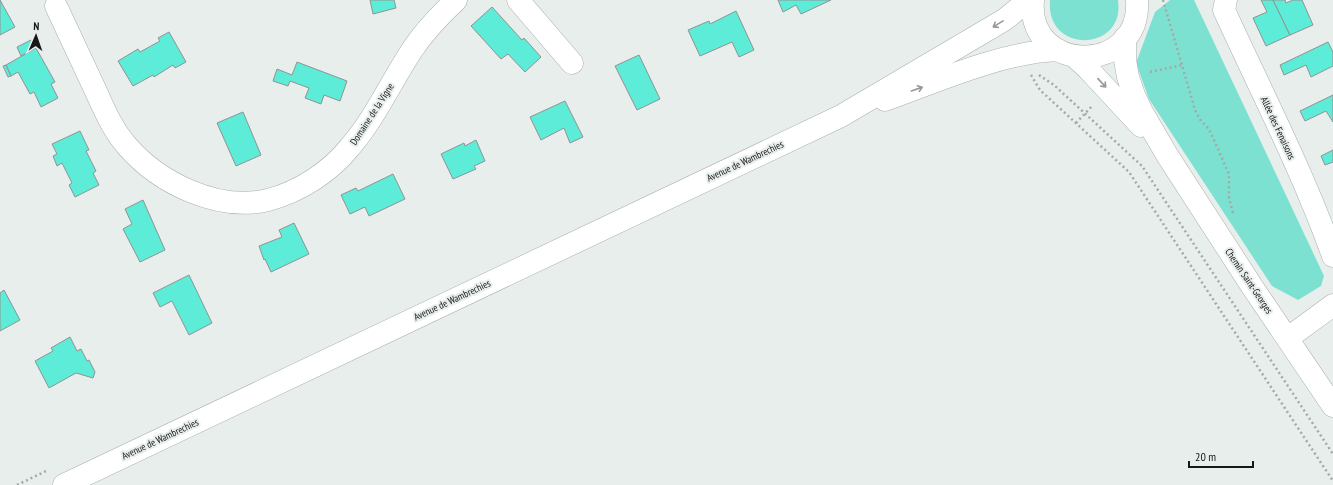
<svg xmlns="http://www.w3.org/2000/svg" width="1333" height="485" viewBox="0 0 1333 485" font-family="'PT Sans Narrow',sans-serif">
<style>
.green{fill:#7ce1d1}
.building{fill:#5cecd8;stroke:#8f9493}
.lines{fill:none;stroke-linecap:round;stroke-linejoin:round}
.minor-casing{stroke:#aaafae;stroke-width:23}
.major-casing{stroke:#aaafae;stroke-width:23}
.path{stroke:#a4a9a7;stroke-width:2.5;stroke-dasharray:2 3;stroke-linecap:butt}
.minor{stroke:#fff;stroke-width:22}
.major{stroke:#fff;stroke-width:22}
.oneway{stroke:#979898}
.labels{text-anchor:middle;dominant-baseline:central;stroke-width:4;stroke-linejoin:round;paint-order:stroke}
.street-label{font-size:10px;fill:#171919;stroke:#e8eeec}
</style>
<rect width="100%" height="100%" fill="#e8eeec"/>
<g class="green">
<path d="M1050 0H1118C1126 52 1045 55 1050 0Z"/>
<path d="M1170 0H1194L1324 276 1321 286 1298 300 1272 286 1149 99 1136 63 1155 12Z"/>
</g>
<g class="building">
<path d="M0 0 15 27 0 35Z"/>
<path d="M370 0H394L396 8 373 14Z"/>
<path d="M778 0H831L801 14 796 5 783 12Z"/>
<path d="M1261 0H1273L1290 35 1266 46 1253 18 1267 12Z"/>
<path d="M1273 0H1285L1286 3 1293 0H1302L1313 25 1290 35Z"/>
<path d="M492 7 522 40 524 38 541 57 525 72 508 54 501 59 471 26Z"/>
<path d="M736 11 754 50 739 57 732 42 700 56 688 30 709 21 710 24Z"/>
<path d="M169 32 186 62 175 68 173 65 154 77 153 75 133 86 118 61 138 49 140 52 160 41 158 38Z"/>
<path d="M31 40 36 48 21 56 17 47Z"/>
<path d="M1328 42 1333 52V66L1311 77 1306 65 1284 75 1280 65Z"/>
<path d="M36 48 55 82 51 84 58 98 41 107 34 92 30 94 18 72 11 76 6 65Z"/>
<path d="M639 55 660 99 637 110 615 66Z"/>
<path d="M297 62 347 81 340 101 324 95 321 104 305 98 309 88 290 81 288 86 273 81 277 69 292 75Z"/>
<path d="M6 65 11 76 8 77 3 66Z"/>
<path d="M1333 95V122L1326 111 1305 121 1300 111Z"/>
<path d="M565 101 583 137 570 143 564 128 541 140 530 117Z"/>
<path d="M243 112 261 155 236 166 217 123Z"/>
<path d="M80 131 89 150 86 151 96 171 93 173 99 185 75 197 69 185 72 183 62 163 57 166 53 156 57 154 52 144Z"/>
<path d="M476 140 485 161 474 166 476 169 453 179 441 154 464 143 465 146Z"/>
<path d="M1333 150V162L1325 165 1321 156Z"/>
<path d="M393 174 405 199 369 216 365 207 350 214 341 195 356 188 358 191Z"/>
<path d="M143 200 165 250 140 262 123 229 132 224 125 209Z"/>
<path d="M294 223 309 254 271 272 265 259 264 260 259 246 282 237 279 230Z"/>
<path d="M189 275 212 323 189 335 172 301 160 307 153 293Z"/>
<path d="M4 290 20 320 0 331V293Z"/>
<path d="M70 337 77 351 81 349 87 361 89 360 95 372 93 378 76 373 49 388 35 361 53 351 51 348Z"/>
</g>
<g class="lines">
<defs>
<g id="minor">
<path d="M518 0 572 63"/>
<path d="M1226 0 1224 10C1261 91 1303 172 1333 256"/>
<path d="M56 6C68 32 81 59 93 85 103 106 111 128 127 146 159 183 218 212 268 200 299 192 330 172 350 147 375 118 391 82 412 50 424 32 440 15 456 0"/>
<path d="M1125 38V60L1128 77 1134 95 1142 112 1167 155 1253 288 1333 406"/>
<path d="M1074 56 1088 69 1141 126"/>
<path d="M1288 338 1333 305"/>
</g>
<g id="major">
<path d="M1033 0C1026 75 1142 76 1137 0"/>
<path d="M885 100C938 81 1002 52 1058 50"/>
<path d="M64 485 841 116 1004 20 1029 0"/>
</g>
</defs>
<use href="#minor" class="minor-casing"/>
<use href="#major" class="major-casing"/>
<g class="path">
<path d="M1163 0 1195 110 1201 121 1209 129 1229 174V198L1233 213"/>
<path d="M1150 72 1182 65"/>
<path d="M1031 75 1040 90 1129 172 1333 481"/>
<path d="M1039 75 1054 85 1142 166 1333 454"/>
<path d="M1076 123 1093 105"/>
<path d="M17 485 46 471"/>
</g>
<use href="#minor" class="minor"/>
<use href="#major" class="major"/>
</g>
<defs><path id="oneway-shaft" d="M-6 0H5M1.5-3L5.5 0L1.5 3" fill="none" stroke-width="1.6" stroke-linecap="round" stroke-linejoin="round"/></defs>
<g class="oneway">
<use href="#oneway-shaft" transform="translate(998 24) rotate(149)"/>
<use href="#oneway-shaft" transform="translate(1102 83) rotate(47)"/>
<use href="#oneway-shaft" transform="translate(917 89) rotate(-19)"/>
</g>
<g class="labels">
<g class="street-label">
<text transform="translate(372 114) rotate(-57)">Domaine de la Vigne</text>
<text transform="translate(1278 128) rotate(65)">Allée des Fenaisons</text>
<text transform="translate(745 161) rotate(-25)">Avenue de Wambrechies</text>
<text transform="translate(1249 281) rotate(56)">Chemin Saint-Georges</text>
<text transform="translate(452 300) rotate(-25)">Avenue de Wambrechies</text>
<text transform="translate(160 439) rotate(-25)">Avenue de Wambrechies</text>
</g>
</g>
<g transform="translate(36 36) rotate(2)" stroke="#e8eeec" stroke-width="3" paint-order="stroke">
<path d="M0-3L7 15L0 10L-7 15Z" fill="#171919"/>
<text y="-6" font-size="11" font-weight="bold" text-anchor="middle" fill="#171919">N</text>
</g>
<path d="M1189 461v6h64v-6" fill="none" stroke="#171919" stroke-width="2"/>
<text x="1195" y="461" font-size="12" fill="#171919" stroke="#e8eeec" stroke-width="3" paint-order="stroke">20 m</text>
</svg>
